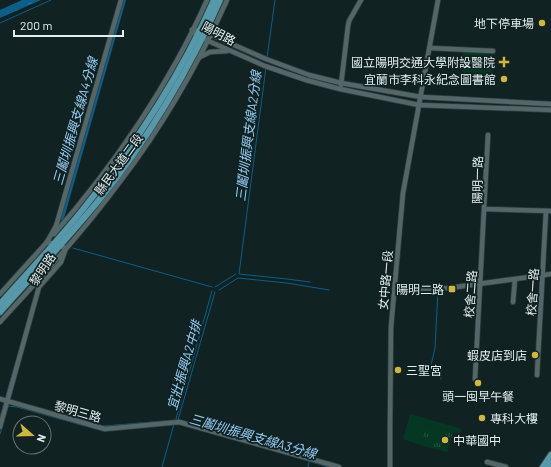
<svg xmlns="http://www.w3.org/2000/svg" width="551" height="467" viewBox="0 0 551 467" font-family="Barlow,'Noto Sans TC',sans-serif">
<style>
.grass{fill:url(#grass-tufts)}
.park{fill:#053822}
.water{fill:url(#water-ripples)}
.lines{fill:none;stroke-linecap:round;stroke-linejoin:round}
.stream{stroke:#0b5f8a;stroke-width:1}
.canal{stroke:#0b5f8a;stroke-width:4}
.minor-casing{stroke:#323e3e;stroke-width:6}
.major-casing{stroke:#323e3e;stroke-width:8}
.minor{stroke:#546768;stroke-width:4.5}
.major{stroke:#5599ab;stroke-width:6}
.poi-dot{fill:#cfb837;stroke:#112223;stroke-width:1.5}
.labels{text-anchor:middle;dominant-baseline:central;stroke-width:3.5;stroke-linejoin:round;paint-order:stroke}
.poi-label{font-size:12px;fill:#e3edee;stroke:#112223;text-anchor:end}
.street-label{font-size:12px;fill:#e3edee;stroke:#112223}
.water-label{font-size:13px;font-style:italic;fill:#96cdf3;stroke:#112223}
</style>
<defs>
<pattern id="grass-tufts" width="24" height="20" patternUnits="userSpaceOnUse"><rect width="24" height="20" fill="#053822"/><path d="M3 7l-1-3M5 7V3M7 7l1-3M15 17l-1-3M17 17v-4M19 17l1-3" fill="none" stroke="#295542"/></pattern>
<pattern id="water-ripples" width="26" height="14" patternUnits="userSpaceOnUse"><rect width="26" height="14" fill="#0b5f8a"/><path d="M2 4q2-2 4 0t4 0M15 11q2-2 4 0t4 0" fill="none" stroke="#2e769b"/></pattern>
</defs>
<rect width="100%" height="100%" fill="#112223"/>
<path class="grass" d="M426 424 453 432 447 452 420 445Z"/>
<g class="park">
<path d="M463 50 493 52 492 76 462 75Z"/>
<path d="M410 414 462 429 460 434 426 424 420 445 403 439Z"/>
</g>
<path class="water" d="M22 0H41L0 18V10Z"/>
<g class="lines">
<g class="stream">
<path d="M0 23 51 0"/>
<path d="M267 58 275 0"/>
<path d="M266 67 239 274 287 279 310 282"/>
<path d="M73 248 212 287"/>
<path d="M215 287 236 274"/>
<path d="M219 290 238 278 287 283 329 290"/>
<path d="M438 291 435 348 431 365 441 370V379"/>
<path d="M6 396 15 365"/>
<path d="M8 406 17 407 103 431"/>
<path d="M0 417 4 404"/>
<path d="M176 419 212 291"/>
<path d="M104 426 178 420 215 292"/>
<path d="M0 434 2 428"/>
<path d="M247 443 329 467"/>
<path d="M162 467 174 424"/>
<path d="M308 467 309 462"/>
</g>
<path class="canal" d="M62 218 124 0"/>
<defs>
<g id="minor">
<path d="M192 30 197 36 265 66 306 80 340 89 419 105 551 110"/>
<path d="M192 30H200L266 59 309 75 341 83 421 97 551 104"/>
<path d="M430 48 493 51"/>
<path d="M200 57 210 52 227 51"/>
<path d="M341 85 348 26 349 21 361 0"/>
<path d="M488 135 484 209 551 211"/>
<path d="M54 234C113 167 171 82 207 0"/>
<path d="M0 294 48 241"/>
<path d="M394 294 411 289 449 288 551 274"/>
<path d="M513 302 515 279"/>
<path d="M0 322C41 277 83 232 119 183 162 127 198 65 227 0"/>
<path d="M537 375 546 211"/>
<path d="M475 379 484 209"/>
<path d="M0 399 105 429 179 422 339 467"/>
<path d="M0 427 39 287 61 262 66 248 47 242 56 226 59 216 121 0"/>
<path d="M487 462 506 467"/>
<path d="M390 467V427L391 327 403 193 438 0"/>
</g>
<g id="major">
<path d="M0 304C28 272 58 241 84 208 135 145 181 75 214 0"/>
<path d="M0 312C33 275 67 239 99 200 146 142 190 69 220 0"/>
<path d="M543 467 551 455"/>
<path d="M549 467 551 464"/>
</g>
</defs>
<use href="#minor" class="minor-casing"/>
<use href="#major" class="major-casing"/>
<use href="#minor" class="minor"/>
<use href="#major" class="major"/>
</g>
<g class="poi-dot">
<circle cx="542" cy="23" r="4"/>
<path d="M502 56h4v4h4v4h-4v4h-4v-4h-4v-4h4z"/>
<circle cx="504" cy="79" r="4"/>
<rect x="448" y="285" width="8" height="8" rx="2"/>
<circle cx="535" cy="355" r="4"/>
<circle cx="398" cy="370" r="4"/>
<circle cx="478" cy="383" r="4"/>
<circle cx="482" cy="418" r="4"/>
<circle cx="445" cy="440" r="4"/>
</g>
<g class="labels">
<g class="poi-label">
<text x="534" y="23">地下停車場</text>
<text x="495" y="62">國立陽明交通大學附設醫院</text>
<text x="496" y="79">宜蘭市李科永紀念圖書館</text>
<text x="444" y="289">陽明二路</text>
<text x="527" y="355">蝦皮店到店</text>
<text x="406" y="370" text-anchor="start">三聖宮</text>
<text x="478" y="396" text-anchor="middle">頭一囤早午餐</text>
<text x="490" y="418" text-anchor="start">專科大樓</text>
<text x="453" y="440" text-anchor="start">中華國中</text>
</g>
<g class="street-label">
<text transform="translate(219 33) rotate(28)">陽明路</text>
<text transform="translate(118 164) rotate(-54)">縣民大道二段</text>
<text transform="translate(477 180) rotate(-89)">陽明一路</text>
<text transform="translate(42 269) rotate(-56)">黎明路</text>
<text transform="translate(385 280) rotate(-85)">女中路一段</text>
<text transform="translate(532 292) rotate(-86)">校舍一路</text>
<text transform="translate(470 294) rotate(-86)">校舍二路</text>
<text transform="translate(78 411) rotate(16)">黎明三路</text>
</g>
<g class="water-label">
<text transform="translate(75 121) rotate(-74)">三鬮圳振興支線A4分線</text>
<text transform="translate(248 136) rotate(-83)">三鬮圳振興支線A2分線</text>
<text transform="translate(184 365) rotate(-74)">宜壯振興A2中排</text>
<text transform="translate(253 436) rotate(16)">三鬮圳振興支線A3分線</text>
</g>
</g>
<g transform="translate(32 435) rotate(110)"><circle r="19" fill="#112223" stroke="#657374"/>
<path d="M0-3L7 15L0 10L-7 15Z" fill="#cfb837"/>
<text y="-6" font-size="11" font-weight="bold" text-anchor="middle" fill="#e3edee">N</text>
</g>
<path d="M14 30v6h109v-6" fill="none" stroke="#e3edee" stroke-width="2"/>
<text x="20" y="30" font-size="12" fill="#e3edee" stroke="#112223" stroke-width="3" paint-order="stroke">200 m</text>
</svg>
